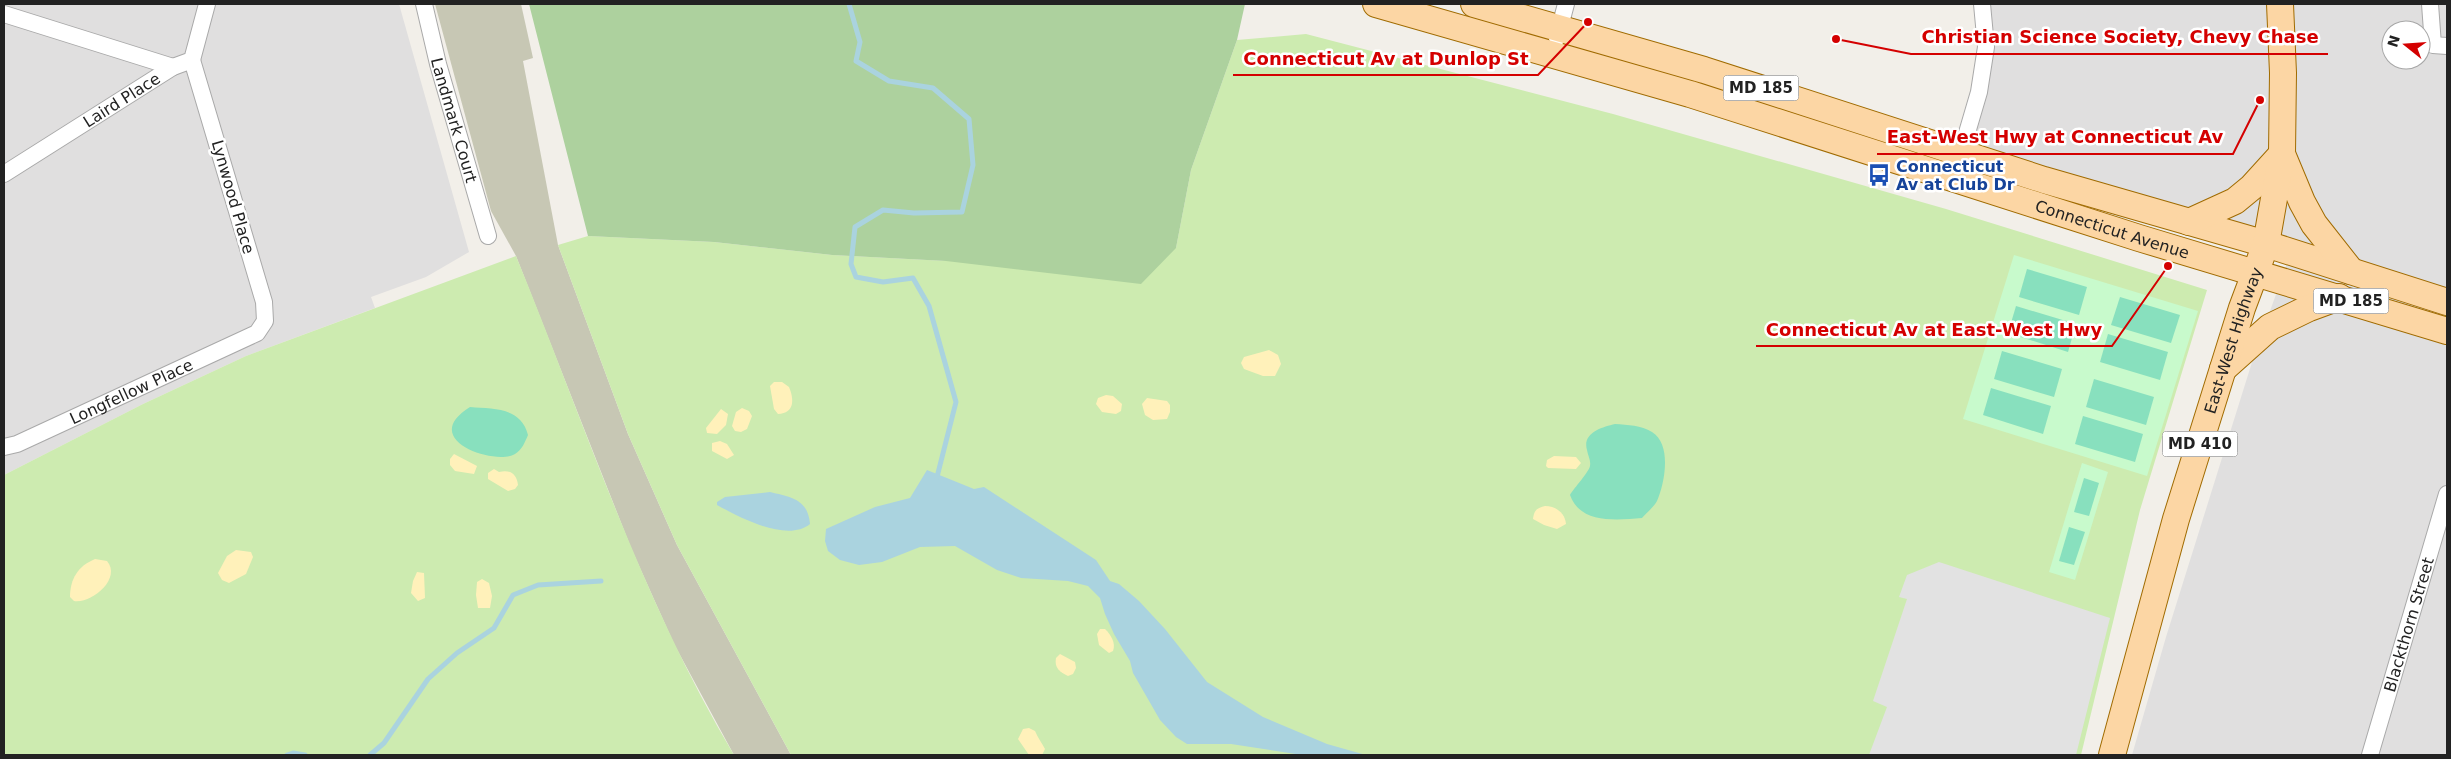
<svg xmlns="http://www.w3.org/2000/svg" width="2451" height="759" viewBox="0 0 2451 759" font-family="'DejaVu Sans',sans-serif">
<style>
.residential{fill:#e0dfdf;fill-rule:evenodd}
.construction{fill:#c7c7b4}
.grass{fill:#cdebb0}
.forest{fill:#add19e}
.sand{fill:#fff1ba}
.park{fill:#c8facc}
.pitch{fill:#88e0be}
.parking{fill:#e2e2e2}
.water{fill:#aad3df}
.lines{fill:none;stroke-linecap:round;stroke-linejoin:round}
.stream{stroke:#aad3df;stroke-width:5}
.minor-casing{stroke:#a9a9a9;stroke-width:18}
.primary-casing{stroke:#a06b00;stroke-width:28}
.minor{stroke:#fff;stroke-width:16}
.primary{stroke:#fcd6a4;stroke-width:26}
.labels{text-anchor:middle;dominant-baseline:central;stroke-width:5;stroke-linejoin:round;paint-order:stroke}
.shield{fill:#fff;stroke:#646464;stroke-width:1}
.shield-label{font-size:15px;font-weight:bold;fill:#222}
.street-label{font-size:16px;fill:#222;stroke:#fff}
.transit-label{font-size:16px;font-weight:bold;fill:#164399;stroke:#fff;text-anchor:start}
.leader{fill:none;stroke:#d40000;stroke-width:2}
.callout-dot{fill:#d40000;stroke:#fff;stroke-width:2}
.callout-label{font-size:18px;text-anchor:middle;font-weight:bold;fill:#d40000;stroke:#fff;stroke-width:5;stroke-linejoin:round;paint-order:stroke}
</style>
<rect width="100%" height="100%" fill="#f2efe9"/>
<g class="residential">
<path d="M4 4H399L469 252 426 277 371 297 375 308 246 356 143 404 4 475Z"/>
<path d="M1982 4H2447V755H2132L2166 637 2253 359 2291 252 1961 153 1979 92ZM2391 30H2421V60H2391Z"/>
</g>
<path class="construction" d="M435 4H521L533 58 523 61 558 245 628 434 677 545 791 755H734L674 644 631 548 516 256 491 211Z"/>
<g class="grass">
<path d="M1306 34 1613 114 1946 209 2207 290 2140 510 2081 755H791L677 545 628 434 558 245 588 236 714 242 832 255 946 261 1176 248 1191 170 1237 40Z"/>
<path d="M516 256C585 424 641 599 734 755H4V475L143 404 246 356Z"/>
</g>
<path class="forest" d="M529 4H1245L1237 40 1191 170 1176 248 1141 284 946 261 832 255 714 242 588 236Z"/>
<g class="sand">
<path d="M1269 350 1278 355 1281 364 1275 376H1263L1244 369 1241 363 1244 357Z"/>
<path d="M774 382H782L789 387C794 399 795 413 778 414L774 409 770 386Z"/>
<path d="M1106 395 1113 396 1122 404 1121 411 1116 414 1102 412 1096 404 1098 398Z"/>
<path d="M1147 398 1167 401 1170 405V412L1167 419 1153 420 1145 415 1142 404Z"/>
<path d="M742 408 749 411 752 416 747 429 741 432 735 431 732 426 736 412Z"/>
<path d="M721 409 728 414 726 425 717 434 707 433 706 428Z"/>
<path d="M720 441 727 444 734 455 727 459 712 451V443Z"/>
<path d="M454 454 477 466 474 474 455 471 450 465V459Z"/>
<path d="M1554 456 1576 457 1581 463 1576 469 1548 468 1546 466 1547 460Z"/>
<path d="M494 469 499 472C510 469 517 474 518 485L515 489 508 491 488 479V473Z"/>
<path d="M1545 506C1556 506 1565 513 1566 524L1557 529 1544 525 1533 519C1534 510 1537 508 1545 506Z"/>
<path d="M236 550 251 552 253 557 246 574 229 583 222 580 218 573 227 556Z"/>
<path d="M95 559 107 561C122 579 91 604 74 601L70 597C70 579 78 566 95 559Z"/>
<path d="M417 572 424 573 425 598 418 601 411 593 413 581Z"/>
<path d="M482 579 489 583 492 596 490 608H478L476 595 477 582Z"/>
<path d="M1100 629H1105C1111 635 1116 643 1113 651L1109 653 1099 645 1097 634Z"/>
<path d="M1060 654 1075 662 1076 668 1073 674 1068 676C1060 672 1054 668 1056 658Z"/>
<path d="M1029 728 1035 731C1038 738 1042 743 1045 749L1042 755H1029L1018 739 1023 729Z"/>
</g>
<g class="park">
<path d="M2014 255 2198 311 2147 476 1963 419Z"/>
<path d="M2082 463 2108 472 2075 580 2049 572Z"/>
</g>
<g class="pitch">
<path d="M2027 269 2087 287 2079 315 2019 297Z"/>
<path d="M2120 297 2180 315 2171 343 2111 325Z"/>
<path d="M2016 306 2076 324 2068 352 2008 333Z"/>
<path d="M2108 334 2168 352 2160 380 2100 362Z"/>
<path d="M2002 351 2062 369 2054 397 1994 379Z"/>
<path d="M2094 379 2154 397 2146 425 2086 407Z"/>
<path d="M1991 388 2051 406 2043 434 1983 415Z"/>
<path d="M470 407C494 409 521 407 528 435 525 442 522 450 515 454 495 466 417 440 470 407Z"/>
<path d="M2083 416 2143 434 2135 462 2075 444Z"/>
<path d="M1615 424C1628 425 1641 425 1652 432 1672 444 1665 483 1657 501 1654 507 1646 513 1642 518 1616 520 1580 524 1570 495 1574 488 1589 472 1590 466 1591 460 1588 456 1587 450 1582 433 1602 427 1615 424Z"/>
<path d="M2084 478 2099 483 2089 516 2074 512Z"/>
<path d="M2069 527 2085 532 2074 565 2059 561Z"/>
</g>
<path class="parking" d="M1939 562 2110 618 2076 755H1869L1887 707 1873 701 1907 599 1899 597 1907 575Z"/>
<g class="water">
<path d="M927 470 974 489 984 487 1096 560 1110 581 1119 584 1139 601 1165 629 1207 682 1263 717 1327 744 1366 755H1302L1231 744H1187L1176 737 1160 720 1133 673 1130 661 1114 634 1105 614 1100 598 1088 586 1068 581 1021 578 997 570 955 546 920 547 882 562 859 565 840 560 828 551 825 541 826 529 875 507 910 498Z"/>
<path d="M770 492C791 497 808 499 810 524 787 543 739 517 717 505V502L725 497Z"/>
</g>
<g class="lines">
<g class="stream">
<path d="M849 4 860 42 856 61 889 81 933 88 969 119 973 165 962 212 914 213 883 210 855 227 851 264 856 277 883 282 913 278 929 306 956 402 937 477"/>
<path d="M287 755 293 753 305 755"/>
<path d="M370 755 384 743 428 679 457 653 494 628 513 595 538 585 601 581"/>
</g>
<defs>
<g id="minor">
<path id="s1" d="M424 4 438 64 488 236"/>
<path d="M2430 4 2433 45 2447 46"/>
<path d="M4 14 173 67"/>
<path d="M1557 38 1566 4"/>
<path d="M1959 160 1979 92 1986 47 1982 4"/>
<path id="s2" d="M4 174 173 67 192 60 207 4"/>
<path id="s3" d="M4 447 17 444 257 333 265 321 264 302 192 60"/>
<path id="s4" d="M2370 755 2447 494"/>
</g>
<g id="primary">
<path id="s5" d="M1376 4 1690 94 2139 238 2447 331"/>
<path d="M1474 4 1704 70 2044 180 2266 244 2447 302"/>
<path d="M2282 154 2302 202 2314 224 2351 271"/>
<path d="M2189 222 2235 201 2252 187 2282 154"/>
<path d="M2223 369 2270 327 2309 308 2339 297"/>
<path id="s6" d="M2112 755 2176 519 2242 308 2266 244 2282 153 2283 73 2280 4"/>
</g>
</defs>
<use href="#minor" class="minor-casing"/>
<use href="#primary" class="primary-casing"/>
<use href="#minor" class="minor"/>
<use href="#primary" class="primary"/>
</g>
<defs>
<symbol id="bus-bare" viewBox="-9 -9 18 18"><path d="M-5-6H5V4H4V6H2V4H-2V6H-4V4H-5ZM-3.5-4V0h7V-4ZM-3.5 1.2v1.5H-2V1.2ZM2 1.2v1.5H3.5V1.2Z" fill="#1a4fb4" stroke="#fff" stroke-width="2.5" paint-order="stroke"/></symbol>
</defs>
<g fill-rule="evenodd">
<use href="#bus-bare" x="1863" y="159" width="32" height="32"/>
</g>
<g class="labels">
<g class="shield">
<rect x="1723.5" y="75.5" width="75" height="25" rx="4"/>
<rect x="2313.5" y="288.5" width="75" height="25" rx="4"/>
<rect x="2162.5" y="431.5" width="75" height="25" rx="4"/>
</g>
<g class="shield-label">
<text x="1761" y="88">MD 185</text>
<text x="2351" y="301">MD 185</text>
<text x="2200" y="444">MD 410</text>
</g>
<g class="street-label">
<text stroke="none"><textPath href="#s2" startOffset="139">Laird Place</textPath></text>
<text stroke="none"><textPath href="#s1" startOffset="120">Landmark Court</textPath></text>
<text transform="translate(233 197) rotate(74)">Lynwood Place</text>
<text stroke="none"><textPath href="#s5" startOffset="770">Connecticut Avenue</textPath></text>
<text stroke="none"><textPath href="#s6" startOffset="432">East-West Highway</textPath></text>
<text stroke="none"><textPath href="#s3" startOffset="139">Longfellow Place</textPath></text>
<text stroke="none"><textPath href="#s4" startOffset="136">Blackthorn Street</textPath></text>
</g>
<g class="transit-label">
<text x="1896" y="166">Connecticut<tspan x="1896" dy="18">Av at Club Dr</tspan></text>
</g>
</g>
<path class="leader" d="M1836 39L1911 54H2328M1588 22L1538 75H1233M2260 100L2233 154H1877M2168 266L2112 346H1756"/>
<g class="callout-dot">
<circle cx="1836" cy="39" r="5"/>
<circle cx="1588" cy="22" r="5"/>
<circle cx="2260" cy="100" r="5"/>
<circle cx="2168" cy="266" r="5"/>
</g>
<g class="callout-label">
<text x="2120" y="43">Christian Science Society, Chevy Chase</text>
<text x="1386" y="65">Connecticut Av at Dunlop St</text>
<text x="2055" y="143">East-West Hwy at Connecticut Av</text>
<text x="1934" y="336">Connecticut Av at East-West Hwy</text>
</g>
<rect width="2451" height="759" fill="none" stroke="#222222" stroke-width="10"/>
<g transform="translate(2406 45) rotate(287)"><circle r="24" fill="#ffffff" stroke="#a7a7a7"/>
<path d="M0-4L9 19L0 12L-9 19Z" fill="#d40000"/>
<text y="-8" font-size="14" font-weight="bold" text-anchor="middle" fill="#222222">N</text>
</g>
</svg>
